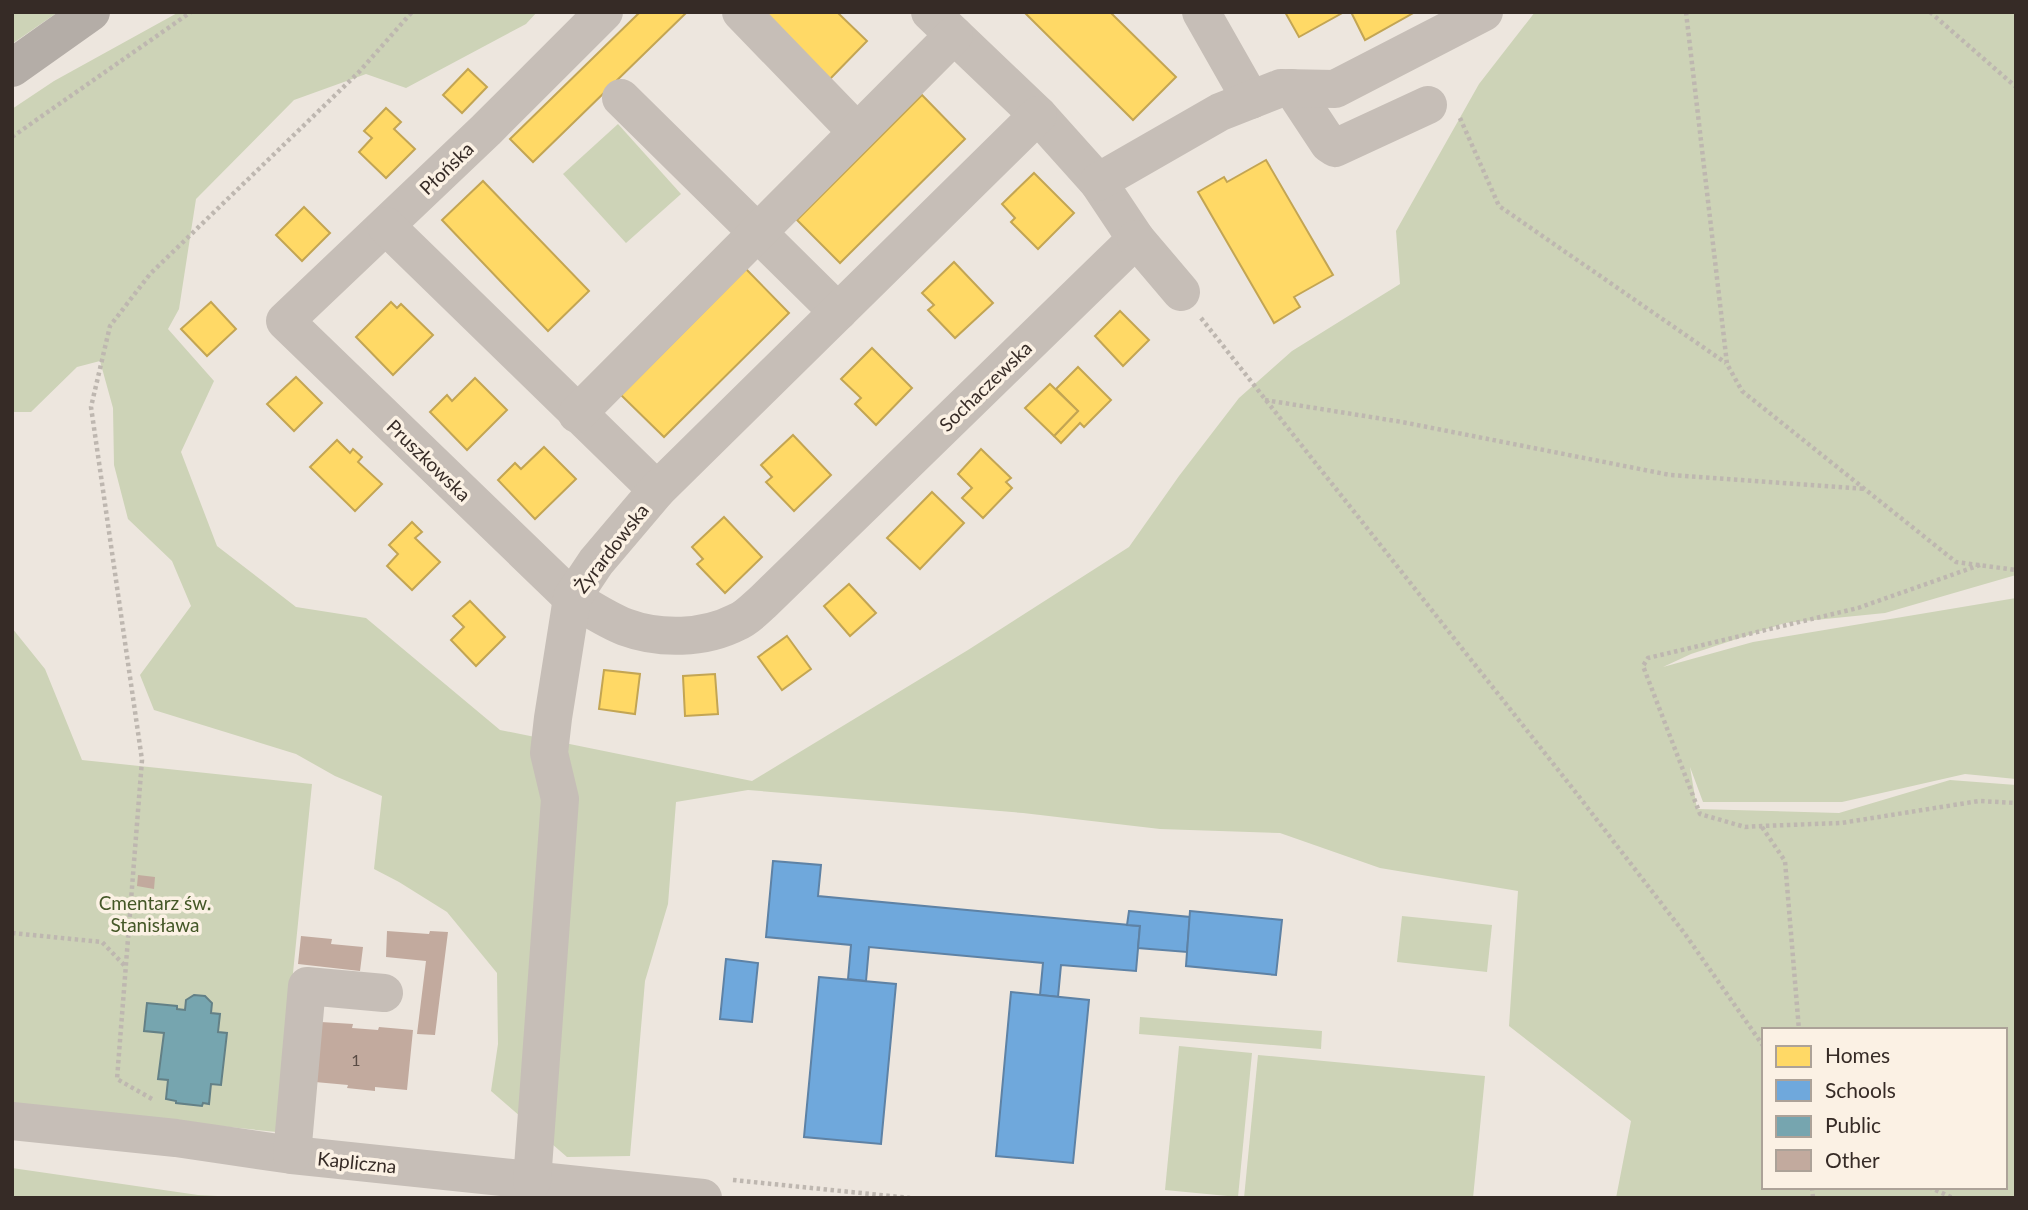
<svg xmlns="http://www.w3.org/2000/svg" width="2028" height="1210" viewBox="0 0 2028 1210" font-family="Lato,sans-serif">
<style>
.green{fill:#cdd3b7;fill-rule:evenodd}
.homes{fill:#ffd966;stroke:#c3a553;stroke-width:2}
.schools{fill:#6fa8dc;stroke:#5e82a5;stroke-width:2}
.public{fill:#76a5af;stroke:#638086;stroke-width:2}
.building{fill:#c2aa9e}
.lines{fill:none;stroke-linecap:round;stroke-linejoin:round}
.path{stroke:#beb7b0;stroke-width:4.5;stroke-dasharray:3.5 3.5;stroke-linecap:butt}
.minor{stroke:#c6beb7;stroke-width:38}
.major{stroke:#b4ada7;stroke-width:38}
.labels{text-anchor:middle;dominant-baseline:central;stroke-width:7;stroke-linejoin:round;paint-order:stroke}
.number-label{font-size:16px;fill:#594b44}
.street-label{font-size:19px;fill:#362b26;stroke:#fbf1e4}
.park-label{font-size:19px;fill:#445727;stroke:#fbf1e4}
</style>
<rect width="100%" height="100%" fill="#ede6de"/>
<g class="green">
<path d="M12 12H58L12 44Z"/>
<path d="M179 12H537L526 24 406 88 366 74 294 100 196 199 179 309 168 329 214 381 181 452 217 546 296 607 366 618 500 730 752 781 968 650 1129 547 1179 476 1239 398 1292 351 1400 284 1396 231 1479 84 1535 12H2016V575L1885 613 1785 623 1691 654 1663 667 1753 642 2016 598V779L1965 774 1842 802H1703L1690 767 1697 809 1839 813 1950 780 2016 785V1198H1616L1631 1121 1509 1026 1518 891 1380 868 1280 833 1160 829 1023 813 748 790 676 802 668 904 645 981 630 1156 567 1157 491 1091 498 1044 497 973 447 912 399 882 374 869 382 796 335 776 296 754 154 710 140 675 191 606 172 561 128 519 114 465 113 408 100 361 77 367 31 412H12V109L54 81ZM1764 1030H2005V1187H1764Z"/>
<path d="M618 124 681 194 626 243 563 174Z"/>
<path d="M12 628 45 669 82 760 312 784 277 1132 12 1105Z"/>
<path d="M1402 916 1492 925 1487 972 1397 962Z"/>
<path d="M1140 1017 1322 1031 1321 1049 1139 1034Z"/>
<path d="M1179 1046 1252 1053 1238 1197 1165 1190Z"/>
<path d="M1258 1055 1485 1076 1473 1198H1244Z"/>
<path d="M12 1168 198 1195 258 1198H12Z"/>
</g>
<g class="homes">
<path d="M640 12H687L533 162 510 139Z"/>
<path d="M755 12H837L867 41 826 83Z"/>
<path d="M1024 12H1110L1176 77 1133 120Z"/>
<path d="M1285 12H1344L1299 37Z"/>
<path d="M1351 12H1415L1365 40Z"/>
<path d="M468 69 487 87 462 113 443 95Z"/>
<path d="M922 95 965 139 840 263 797 220Z"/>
<path d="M386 108 401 122 394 129 415 149 386 178 359 152 372 138 364 131Z"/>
<path d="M1266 160 1333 275 1294 297 1300 307 1274 323 1198 192 1224 177 1227 182Z"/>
<path d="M1034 173 1074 213 1038 249 1011 222 1015 218 1002 204Z"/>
<path d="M483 181 589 291 548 331 442 220Z"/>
<path d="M304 207 330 233 302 261 276 235Z"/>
<path d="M954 262 993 303 955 338 928 310 934 305 922 293Z"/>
<path d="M746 269 789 313 664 437 621 395Z"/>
<path d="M211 302 236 329 207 356 181 329Z"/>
<path d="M391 302 397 308 401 304 433 335 393 375 356 337Z"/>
<path d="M1120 311 1149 340 1123 366 1095 336Z"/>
<path d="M872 348 912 388 876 425 855 404 861 398 841 379Z"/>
<path d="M1078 367 1111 400 1084 427 1080 423 1061 443 1054 436 1078 411 1056 389Z"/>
<path d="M296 377 322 403 294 431 267 404Z"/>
<path d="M475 378 507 410 467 450 430 412 447 395 452 401Z"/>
<path d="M1050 384 1078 411 1054 436 1025 408Z"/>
<path d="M793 435 831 475 794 511 766 482 772 477 761 465Z"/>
<path d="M337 440 350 453 353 449 362 457 358 462 382 484 355 511 310 467Z"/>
<path d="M544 447 576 479 535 519 498 480 515 463 521 469Z"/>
<path d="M981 449 1011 478 1006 482 1012 488 983 518 962 498 972 488 958 474Z"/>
<path d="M932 492 964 523 920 569 887 538Z"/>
<path d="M724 517 762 557 725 593 697 564 703 559 692 547Z"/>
<path d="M412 522 422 532 415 538 440 562 412 590 387 566 398 554 389 545Z"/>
<path d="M849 584 876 613 850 636 824 606Z"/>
<path d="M470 601 505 637 476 666 451 640 464 627 453 616Z"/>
<path d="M787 636 811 669 782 690 758 657Z"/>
<path d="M604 670 640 674 635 714 599 709Z"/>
<path d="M715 674 718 714 685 716 683 676Z"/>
</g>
<g class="schools">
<path d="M773 861 821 865 818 896 1140 926 1136 971 1061 965 1058 997 1040 995 1043 963 869 947 866 981 848 979 851 945 766 937Z"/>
<path d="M1129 911 1190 917 1187 952 1138 948 1140 926 1127 925Z"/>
<path d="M1190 911 1282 920 1276 975 1186 966Z"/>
<path d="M726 959 758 963 752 1022 720 1019Z"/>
<path d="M819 977 896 984 881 1144 804 1137Z"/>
<path d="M1011 992 1089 1000 1073 1163 996 1156Z"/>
</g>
<path class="public" d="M194 995 205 996 212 1003 211 1013 220 1014 218 1032 227 1033 221 1085 211 1084 209 1104 203 1103 202 1106 176 1103V1101L166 1099 168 1080 158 1079 164 1033 144 1031 147 1003 177 1006V1009L185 1010 186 1000Z"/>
<g class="building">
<path d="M138 875 155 877 154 889 137 886Z"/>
<path d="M387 931 429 934 430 931 448 932 435 1035 417 1034 426 961 386 957Z"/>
<path d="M301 936 332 939 331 944 363 947 360 971 298 964Z"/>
<path d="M321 1022 353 1024 352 1028 378 1030 379 1027 413 1030 407 1090 375 1087V1091L347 1088 348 1085 315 1082Z"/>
</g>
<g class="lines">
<g class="path">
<path d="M1686 12 1727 364 1742 391 1956 562 2016 570"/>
<path d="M1930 12 2016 87"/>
<path d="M1460 118 1499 206 1726 363"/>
<path d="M12 137 191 12"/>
<path d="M1201 318 1570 785 1685 934 1764 1047"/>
<path d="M1265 400 1402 422 1670 475 1865 489"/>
<path d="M1980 565 1858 608 1648 658 1643 666 1700 814 1745 827 1761 826 1841 823 1979 801 2016 803"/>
<path d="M1762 827 1785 861 1799 1030"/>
<path d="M12 933 102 942 126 967"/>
<path d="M152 1099 117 1079 142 760 91 407 110 326 150 274 358 73 412 12"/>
<path d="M733 1180 910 1198"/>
<path d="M1812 1187 1813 1198"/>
<path d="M1929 1187 1953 1198"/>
</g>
<g class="minor">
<path d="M604 12 486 130 285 321 572 598C589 608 607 620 625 627 660 640 704 639 737 622 747 618 755 609 763 602L1136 239 1098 182 1038 115 930 12"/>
<path d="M741 12 857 132"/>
<path d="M1201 12 1251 100"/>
<path d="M1292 88 1329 144 1335 148 1428 105"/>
<path d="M621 98 838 312"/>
<path d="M1098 182 1220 112 1281 88 1335 89 1484 12"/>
<path d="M386 226 657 490"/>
<path d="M1136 239 1181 292"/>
<path d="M577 414 954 35"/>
<path d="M12 1121 176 1138 292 1155 703 1198"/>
<path d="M292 1155 307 986 384 993"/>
<path d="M532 1181 560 799 549 753 553 718 572 598 596 562 657 490 1038 115"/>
</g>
<path class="major" d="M12 68 91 12"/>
</g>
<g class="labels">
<g class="number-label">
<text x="356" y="1059">1</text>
</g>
<g class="street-label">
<text transform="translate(446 168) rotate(-44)">Płońska</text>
<text transform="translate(985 386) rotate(-44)">Sochaczewska</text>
<text transform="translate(429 460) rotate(44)">Pruszkowska</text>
<text transform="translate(611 548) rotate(-52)">Żyrardowska</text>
<text transform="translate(357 1162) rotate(6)">Kapliczna</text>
</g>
<g class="park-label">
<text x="155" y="902">Cmentarz św.<tspan x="155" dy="22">Stanisława</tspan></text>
</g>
</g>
<rect width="2028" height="1210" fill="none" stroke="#362b26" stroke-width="28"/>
<rect x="1762" y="1028" width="245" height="161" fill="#fbf1e4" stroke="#aca298" stroke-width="2"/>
<rect x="1776" y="1046" width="35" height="21" fill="#ffd966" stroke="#aca298" stroke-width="2"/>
<text x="1825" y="1063" font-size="21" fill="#362b26">Homes</text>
<rect x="1776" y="1080" width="35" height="21" fill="#6fa8dc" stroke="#aca298" stroke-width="2"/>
<text x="1825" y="1098" font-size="21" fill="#362b26">Schools</text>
<rect x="1776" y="1116" width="35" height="21" fill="#76a5af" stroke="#aca298" stroke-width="2"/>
<text x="1825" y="1133" font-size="21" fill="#362b26">Public</text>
<rect x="1776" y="1150" width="35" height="21" fill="#c2aa9e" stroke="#aca298" stroke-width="2"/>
<text x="1825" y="1168" font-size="21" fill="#362b26">Other</text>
</svg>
